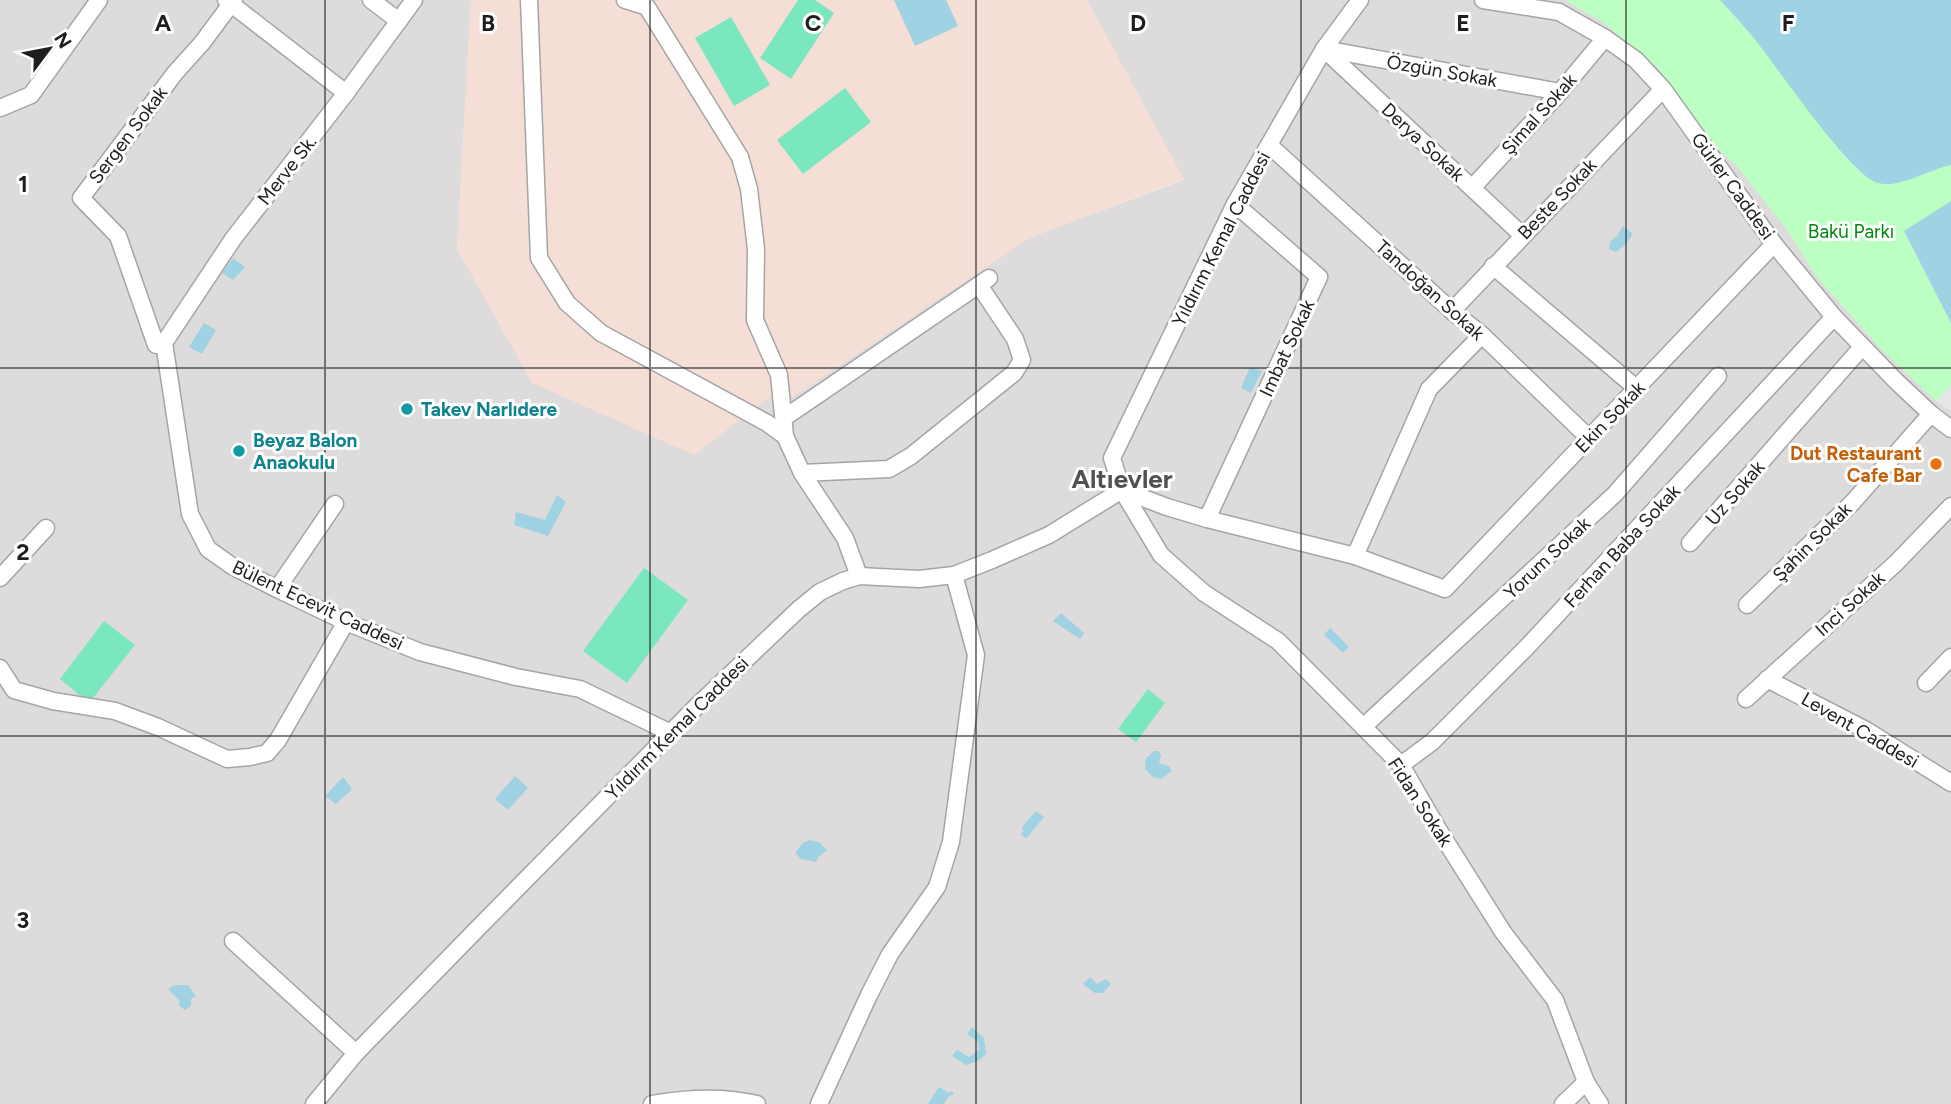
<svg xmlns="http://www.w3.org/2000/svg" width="1951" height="1104" viewBox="0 0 1951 1104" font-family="Figtree,sans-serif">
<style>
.residential{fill:#dddbdb}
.military{fill:#f4ded5}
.park{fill:#bcffc3}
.pitch{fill:#7ae7bf}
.parking{fill:#e6e6e6}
.water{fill:#9fd2e2}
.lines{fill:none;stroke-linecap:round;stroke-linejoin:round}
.minor-casing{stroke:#a5a5a5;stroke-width:19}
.minor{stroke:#fff;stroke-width:16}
.grid{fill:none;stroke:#1e1e1e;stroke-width:2;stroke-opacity:0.55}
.culture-dot{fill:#0f9aa8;stroke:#fff;stroke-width:2.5}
.food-dot{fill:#e8710a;stroke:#fff;stroke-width:2.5}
.labels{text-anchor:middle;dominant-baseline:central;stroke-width:6;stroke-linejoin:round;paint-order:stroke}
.street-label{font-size:19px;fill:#1e1e1e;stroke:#fff}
.park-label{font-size:19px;fill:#01880f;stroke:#fff}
.culture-label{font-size:19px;font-weight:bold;fill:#0d838f;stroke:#fff;text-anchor:start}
.food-label{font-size:19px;font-weight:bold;fill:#c56008;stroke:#fff;text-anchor:end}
.district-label{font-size:26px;font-weight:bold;fill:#515151;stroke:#fff}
.grid-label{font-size:23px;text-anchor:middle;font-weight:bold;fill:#1e1e1e;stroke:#fff;stroke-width:6;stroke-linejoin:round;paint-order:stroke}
</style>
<rect width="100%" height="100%" fill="#f0ece3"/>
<path class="residential" d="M0 0H471L457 249 694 455 770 397H793L1031 237 1184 180 1087 0H1662L1951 385V1104H0Z"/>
<path class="military" d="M471 0H1087L1184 179 1031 237 793 397H770L694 455 532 383 457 249Z"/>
<path class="park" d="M1565 0H1720L1754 38 1843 154 1863 175 1951 165V201L1904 232 1951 323V385L1936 401 1880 348 1816 276 1788 231 1736 165 1717 148 1658 68 1603 22Z"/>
<g class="pitch">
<path d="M798 0H815L834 13 791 79 760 58Z"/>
<path d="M731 17 770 85 734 106 695 38Z"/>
<path d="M845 88 871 122 803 174 777 140Z"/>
<path d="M644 568 688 600 627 683 583 651Z"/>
<path d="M104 621 135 645 89 703 60 679Z"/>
<path d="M1148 689 1165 703 1136 742 1118 729Z"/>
</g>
<path class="parking" d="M1951 385V411L1936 401Z"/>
<g class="water">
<path d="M894 0H946L958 26 915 46Z"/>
<path d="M1720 0H1951V165C1930 169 1899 189 1878 183 1851 176 1778 68 1756 41 1745 27 1732 13 1720 0Z"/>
<path d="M1951 201V323L1904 231Z"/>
<path d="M1623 226 1633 234 1626 244 1616 252 1609 249 1610 242 1617 236Z"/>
<path d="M233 258 245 267 233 280 222 273Z"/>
<path d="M204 323 216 330 202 354 189 347Z"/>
<path d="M1250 367 1262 371 1251 393 1241 388Z"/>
<path d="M557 495 566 502 548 536 514 525 516 512 545 520Z"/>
<path d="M1061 613 1084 633 1080 639 1053 621Z"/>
<path d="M1330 628 1349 647 1343 653 1324 635Z"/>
<path d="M1154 751H1159L1161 755 1159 763 1169 766 1172 771 1161 779 1153 777 1145 769 1146 758Z"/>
<path d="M515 776 528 788 508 810 495 799Z"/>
<path d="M343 777 352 789 336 804 325 796Z"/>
<path d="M1036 811 1044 817 1026 839 1021 834 1023 831 1022 827Z"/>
<path d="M809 840 819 842 827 850 818 857 816 862 801 859 795 853 803 843Z"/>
<path d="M1090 977 1097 984 1106 979 1111 984 1103 993H1095L1083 984Z"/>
<path d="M174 985H188L196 996 191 999V1006L185 1010 178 1005 180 1001 168 989Z"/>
<path d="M972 1027 984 1038 986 1054 978 1061 966 1065 952 1056 957 1050 969 1057 979 1050 978 1042 967 1034Z"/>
<path d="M939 1087 949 1093 952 1091 954 1094 948 1097 944 1104H928Z"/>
</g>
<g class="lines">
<defs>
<g id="minor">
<path d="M226 0 346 93"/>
<path d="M371 0 399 21"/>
<path d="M529 0 539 258 567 303 601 333 767 423 785 436"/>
<path d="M625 0 647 7 740 157 749 189 756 249 755 320 779 375 785 436 802 473 845 538 859 576"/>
<path d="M1360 0 1324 49 1235 204 1112 458 1122 490 1161 555 1204 593 1278 641 1401 765 1438 829 1503 932 1555 1000 1586 1082 1600 1104"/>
<path d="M1483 0 1559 12 1605 38 1636 60 1663 89 1774 244 1834 317 1896 381 1931 414 1951 429"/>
<path d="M1324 49 1523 236"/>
<path d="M1324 49 1560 92"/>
<path d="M0 108 31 95 99 0"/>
<path d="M1269 145 1452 311 1482 335 1589 438"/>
<path d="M1472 188 1560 92 1605 38"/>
<path d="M1493 266 1636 388"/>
<path d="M1452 311 1663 89"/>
<path d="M164 343 190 514 208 549 232 566 277 589 346 622 420 652 516 677 580 689 671 733"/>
<path d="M164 343 156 345 118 236 81 198 175 73 202 43 234 0"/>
<path d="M164 343 233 239 346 93 414 0"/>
<path d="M784 418 989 278"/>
<path d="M802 473 889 469 911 456 1014 373 1022 360 1015 339 979 285"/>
<path d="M1122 490 1167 507 1207 519 1355 556 1445 589 1774 244"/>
<path d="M1207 519 1319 277 1235 204"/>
<path d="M1690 543 1862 347"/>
<path d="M1355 556 1429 389 1482 335"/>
<path d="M0 578 46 528"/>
<path d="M277 589 335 504"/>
<path d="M1747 605 1852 503 1931 414"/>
<path d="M0 668 14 690 53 701 115 711 158 727 227 759 250 757 267 753 278 740 346 622"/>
<path d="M1767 679 1866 730 1951 783"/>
<path d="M1926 683 1951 657"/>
<path d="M1746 699 1896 563 1951 506"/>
<path d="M1363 727 1615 494 1718 376"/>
<path d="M1401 765 1432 742 1526 648 1834 317"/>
<path d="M233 941 356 1053"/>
<path d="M314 1104 356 1053 481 925 696 707 799 609 820 592 843 581 859 576 919 579 954 575 992 560 1049 535 1122 490"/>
<path d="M652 1104C686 1098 724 1096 757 1104"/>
<path d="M819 1104 869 995 890 954 937 887 951 842 976 655 954 575"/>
<path d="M1563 1104 1586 1082"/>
</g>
</defs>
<use href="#minor" class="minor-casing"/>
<use href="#minor" class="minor"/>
</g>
<path class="grid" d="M325 0V1104M650 0V1104M976 0V1104M1301 0V1104M1626 0V1104M0 368H1951M0 736H1951"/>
<g class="culture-dot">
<circle cx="407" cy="409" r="7"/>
<circle cx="239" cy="451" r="7"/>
</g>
<circle class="food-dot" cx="1936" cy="464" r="7"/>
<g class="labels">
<g class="street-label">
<text transform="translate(1442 71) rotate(10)">Özgün Sokak</text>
<text transform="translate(1539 114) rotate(-48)">Şimal Sokak</text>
<text transform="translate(128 135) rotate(-53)">Sergen Sokak</text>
<text transform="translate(1423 142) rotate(43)">Derya Sokak</text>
<text transform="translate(287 170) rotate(-52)">Merve Sk.</text>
<text transform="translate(1733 186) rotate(54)">Gürler Caddesi</text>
<text transform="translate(1557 199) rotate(-46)">Beste Sokak</text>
<text transform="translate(1221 239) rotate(-63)">Yıldırım Kemal Caddesi</text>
<text transform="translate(1430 290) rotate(42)">Tandoğan Sokak</text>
<text transform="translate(1287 348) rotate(-65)">Imbat Sokak</text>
<text transform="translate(1610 417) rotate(-46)">Ekin Sokak</text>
<text transform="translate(1735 493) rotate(-49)">Uz Sokak</text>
<text transform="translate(1812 542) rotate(-45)">Şahin Sokak</text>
<text transform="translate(1622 546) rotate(-47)">Ferhan Baba Sokak</text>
<text transform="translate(1547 558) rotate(-43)">Yorum Sokak</text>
<text transform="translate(1850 604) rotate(-42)">Inci Sokak</text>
<text transform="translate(318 605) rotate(25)">Bülent Ecevit Caddesi</text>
<text transform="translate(677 728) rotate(-45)">Yıldırım Kemal Caddesi</text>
<text transform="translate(1860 730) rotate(30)">Levent Caddesi</text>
<text transform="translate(1420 802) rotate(57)">Fidan Sokak</text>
</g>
<g class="park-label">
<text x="1851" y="231">Bakü Parkı</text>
</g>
<g class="culture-label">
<text x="421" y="409">Takev Narlıdere</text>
<text x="253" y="440">Beyaz Balon<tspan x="253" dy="22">Anaokulu</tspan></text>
</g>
<g class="food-label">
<text x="1922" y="453">Dut Restaurant<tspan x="1922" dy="22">Cafe Bar</tspan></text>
</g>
<g class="district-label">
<text x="1122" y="479">Altıevler</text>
</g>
</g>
<g class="grid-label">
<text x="163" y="31">A</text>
<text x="488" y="31">B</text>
<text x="813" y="31">C</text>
<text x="1138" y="31">D</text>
<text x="1463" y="31">E</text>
<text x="1788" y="31">F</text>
<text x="23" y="192">1</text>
<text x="23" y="560">2</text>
<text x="23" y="928">3</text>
</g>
<g transform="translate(49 49) rotate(58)" stroke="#ffffff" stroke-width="5" paint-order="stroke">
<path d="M0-5L12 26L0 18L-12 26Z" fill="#1e1e1e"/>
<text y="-10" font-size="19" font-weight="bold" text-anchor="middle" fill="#1e1e1e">N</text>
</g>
</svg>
